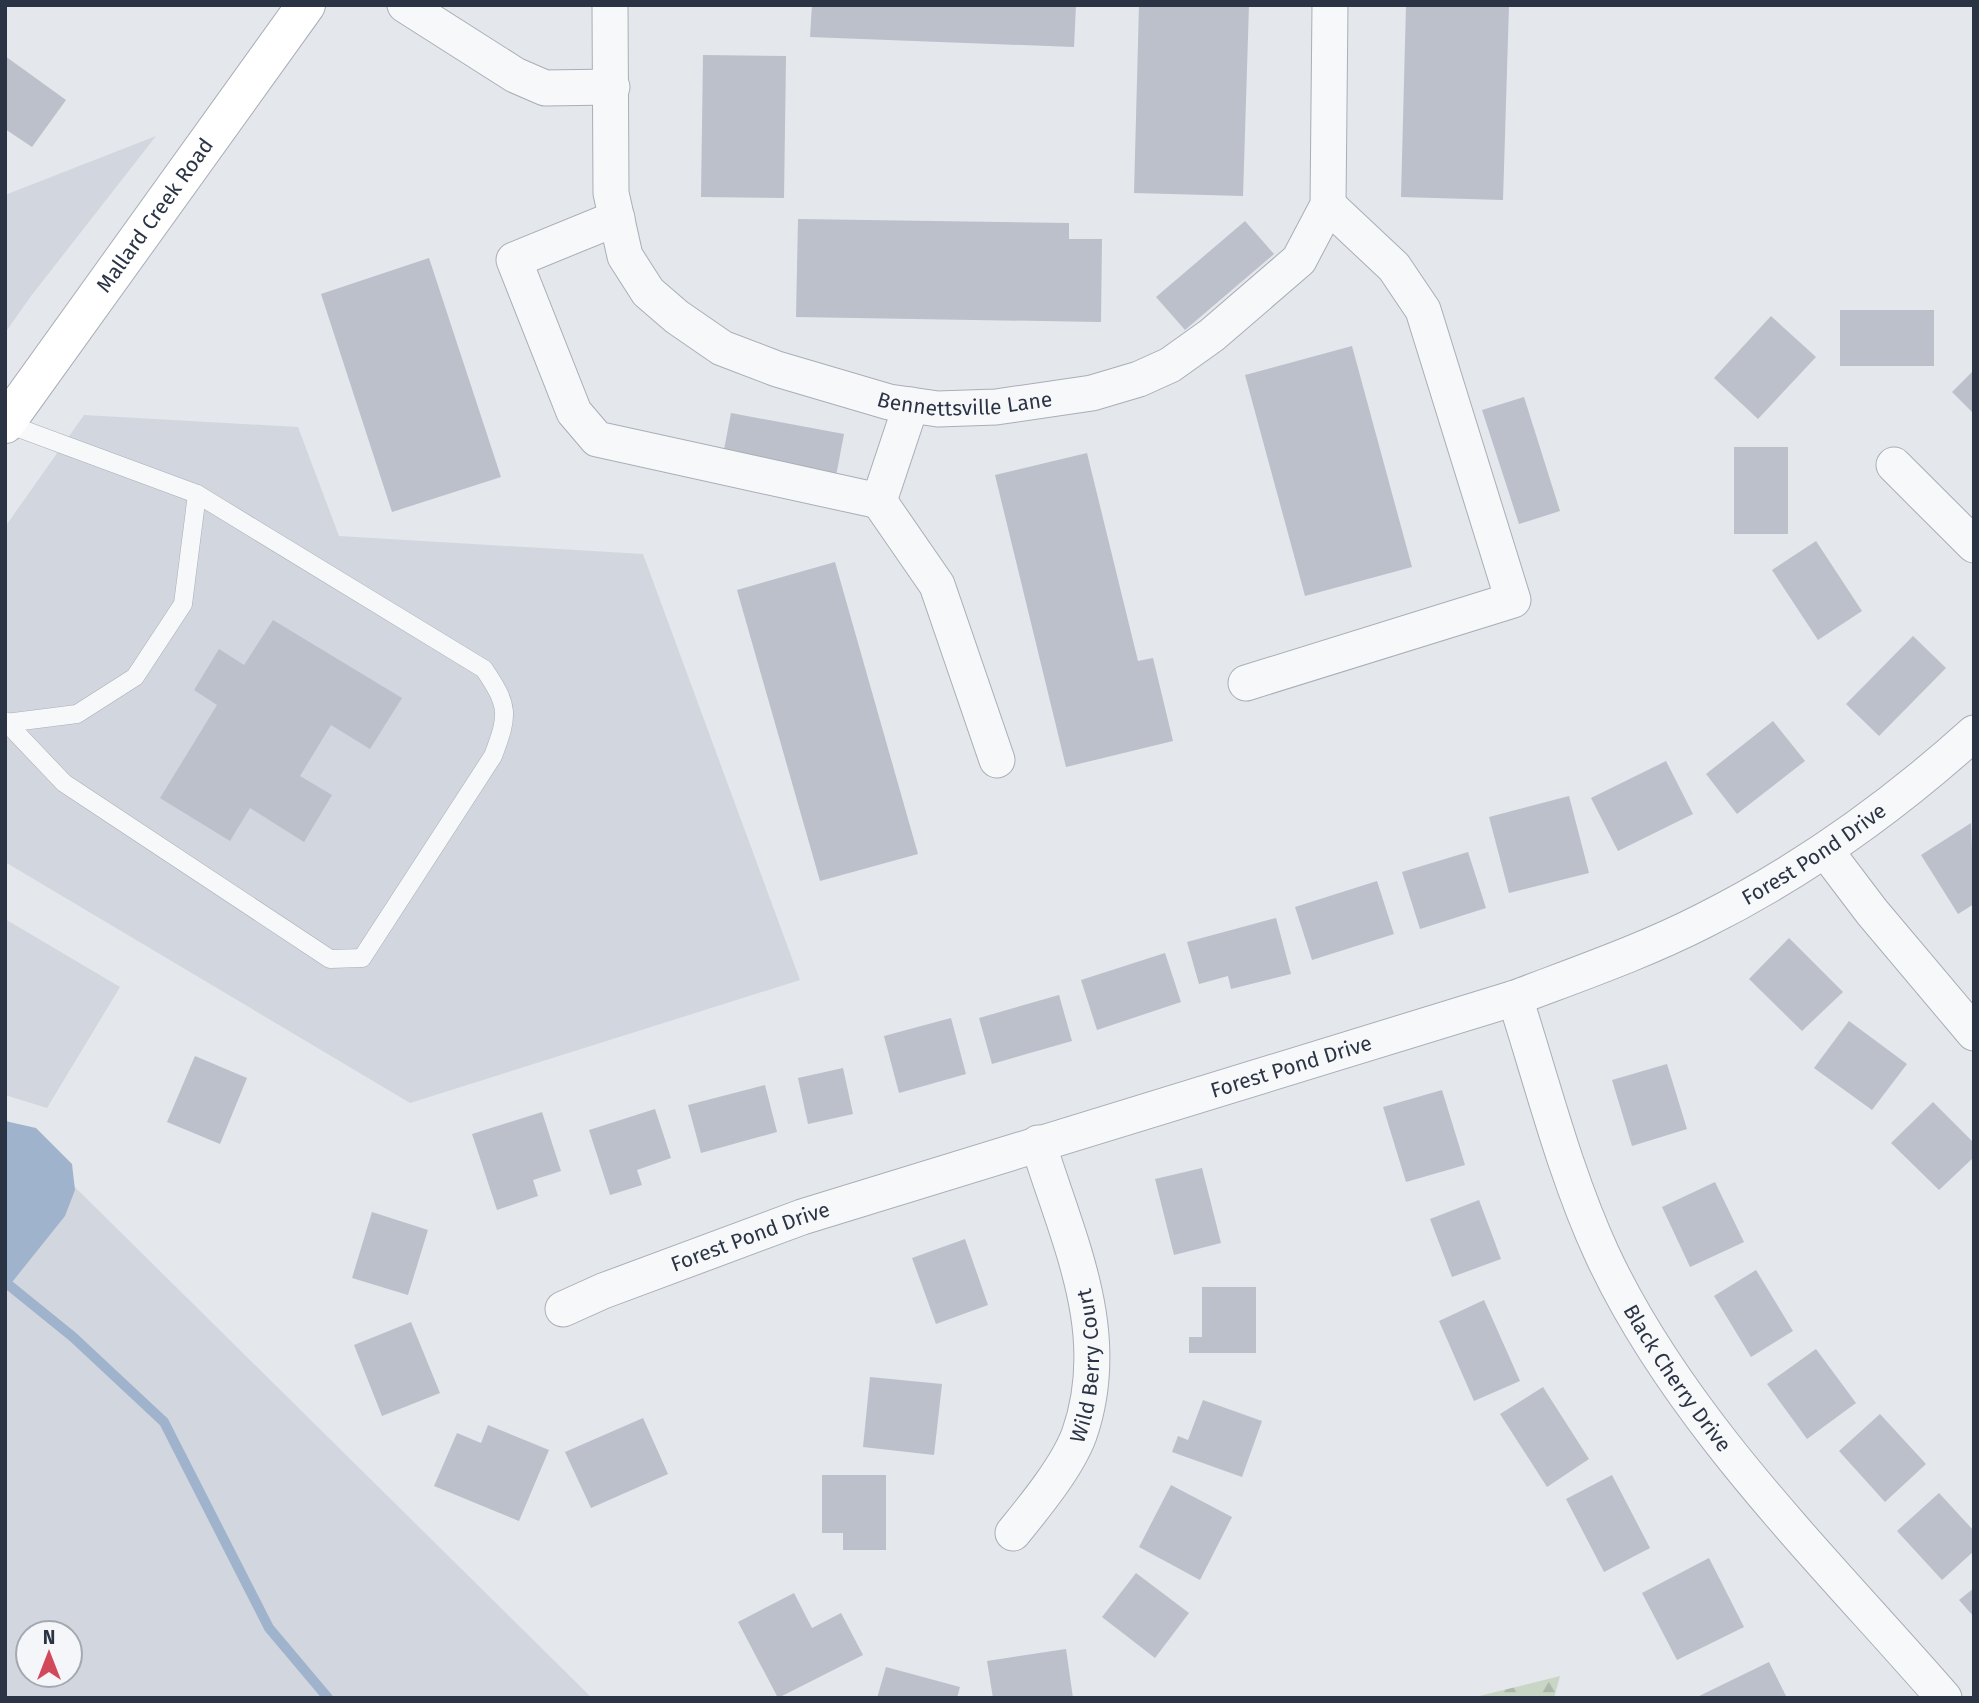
<svg xmlns="http://www.w3.org/2000/svg" width="1979" height="1703" viewBox="0 0 1979 1703" font-family="'Fira Sans',sans-serif">
<style>
.built{fill:#d2d6de;fill-rule:evenodd}
.forest{fill:url(#forest-firs)}
.water{fill:#9fb4cc}
.lines{fill:none;stroke-linecap:round;stroke-linejoin:round}
.stream{stroke:#9fb4cc;stroke-width:10}
.building{fill:#bbc0ca}
.lane-casing{stroke:#a9aeb7;stroke-width:19}
.street-casing{stroke:#a9aeb7;stroke-width:37}
.secondary-casing{stroke:#a9aeb7;stroke-width:40}
.lane{stroke:#f7f8fa;stroke-width:18}
.street{stroke:#f7f8fa;stroke-width:35}
.secondary{stroke:#fff;stroke-width:38}
.labels{text-anchor:middle;dominant-baseline:central;stroke-width:6;stroke-linejoin:round;paint-order:stroke}
.street-label{font-size:21px;fill:#2b3445;stroke:#f4f6f9}
</style>
<defs>
<pattern id="forest-firs" width="22" height="20" patternUnits="userSpaceOnUse" patternTransform="scale(1.75)"><rect width="22" height="20" fill="#c9d6c5"/><path d="M5 1l3.5 6h-7zM16 11l3.5 6h-7z" fill="#adb8ab"/></pattern>
</defs>
<rect width="100%" height="100%" fill="#e4e7ec"/>
<g class="built">
<path d="M156 136 31 296 5 333V195Z"/>
<path d="M84 415 298 427 339 536 643 554 800 980 410 1103 5 862V527Z"/>
<path d="M5 919 120 987 47 1108 5 1095Z"/>
<path d="M5 1118 592 1698H5ZM28 1633H70V1675H28Z"/>
</g>
<path class="forest" d="M1560 1676 1554 1698H1471Z"/>
<path class="water" d="M5 1121 36 1128 72 1164 75 1190 65 1216 5 1291Z"/>
<g class="lines">
<path class="stream" d="M10 1286 73 1337 164 1422 269 1628 328 1698"/>
</g>
<g class="building">
<path d="M812 5H1076L1074 47 810 37Z"/>
<path d="M1139 5H1249L1243 196 1134 193Z"/>
<path d="M1406 5H1509L1503 200 1401 197Z"/>
<path d="M703 55 786 56 784 198 701 197Z"/>
<path d="M5 56 66 100 32 147 5 129Z"/>
<path d="M798 219 1069 223V239H1102L1101 322 796 317Z"/>
<path d="M1245 221 1274 254 1185 330 1156 297Z"/>
<path d="M429 258 501 477 392 512 321 294Z"/>
<rect x="1840" y="310" width="94" height="56"/>
<path d="M1771 316 1816 357 1758 419 1714 378Z"/>
<path d="M1352 346 1412 567 1305 596 1245 375Z"/>
<path d="M1974 370V414L1952 392Z"/>
<path d="M1524 397 1560 511 1519 524 1482 410Z"/>
<path d="M731 413 844 434 836 476 723 455Z"/>
<rect x="1734" y="447" width="54" height="87"/>
<path d="M1087 453 1138 661 1153 658 1173 741 1066 767 995 475Z"/>
<path d="M1816 541 1862 611 1818 640 1772 570Z"/>
<path d="M835 562 918 854 820 881 737 590Z"/>
<path d="M273 620 402 698 370 749 331 725 300 776 332 795 304 842 250 808 230 841 160 798 217 705 194 690 219 649 244 665Z"/>
<path d="M1913 636 1946 668 1879 736 1846 704Z"/>
<path d="M1773 721 1805 761 1737 814 1706 774Z"/>
<path d="M1666 761 1693 814 1618 851 1591 798Z"/>
<path d="M1569 796 1589 873 1509 893 1489 817Z"/>
<path d="M1971 823 1974 904 1958 914 1921 855Z"/>
<path d="M1468 852 1486 908 1420 929 1402 872Z"/>
<path d="M1377 881 1394 934 1312 960 1295 907Z"/>
<path d="M1276 918 1291 974 1231 989 1228 976 1199 984 1187 942Z"/>
<path d="M1789 938 1843 992 1802 1031 1749 979Z"/>
<path d="M1165 953 1181 1002 1097 1030 1081 980Z"/>
<path d="M1059 995 1072 1041 992 1064 979 1018Z"/>
<path d="M951 1018 966 1074 899 1093 884 1036Z"/>
<path d="M1849 1021 1907 1064 1872 1110 1814 1068Z"/>
<path d="M195 1056 247 1078 220 1144 167 1122Z"/>
<path d="M1667 1064 1687 1129 1632 1146 1612 1080Z"/>
<path d="M843 1068 853 1114 808 1124 798 1078Z"/>
<path d="M765 1085 777 1132 701 1153 688 1105Z"/>
<path d="M1442 1090 1465 1165 1406 1182 1383 1107Z"/>
<path d="M1933 1102 1974 1143V1157L1939 1190 1891 1143Z"/>
<path d="M655 1109 671 1158 637 1170 642 1185 610 1195 589 1130Z"/>
<path d="M542 1112 561 1171 533 1180 538 1196 497 1210 472 1134Z"/>
<path d="M1202 1168 1221 1243 1174 1255 1155 1179Z"/>
<path d="M1715 1182 1744 1242 1690 1267 1662 1207Z"/>
<path d="M1479 1200 1501 1259 1452 1277 1430 1219Z"/>
<path d="M372 1212 428 1230 408 1295 352 1278Z"/>
<path d="M965 1239 988 1305 936 1324 912 1258Z"/>
<path d="M1756 1270 1793 1331 1751 1357 1714 1296Z"/>
<path d="M1202 1287H1256V1353H1189V1337H1202Z"/>
<path d="M1484 1300 1520 1381 1474 1401 1439 1321Z"/>
<path d="M411 1322 440 1393 382 1416 354 1345Z"/>
<path d="M1816 1349 1856 1403 1807 1439 1767 1384Z"/>
<path d="M870 1377 942 1384 934 1455 863 1447Z"/>
<path d="M1543 1387 1589 1459 1547 1487 1500 1414Z"/>
<path d="M1203 1400 1262 1421 1242 1477 1172 1452 1178 1436 1188 1440Z"/>
<path d="M1880 1414 1926 1464 1885 1502 1839 1451Z"/>
<path d="M643 1418 668 1474 591 1508 565 1452Z"/>
<path d="M488 1425 549 1450 519 1521 434 1486 457 1433 481 1443Z"/>
<path d="M822 1475H886V1550H843V1533H822Z"/>
<path d="M1612 1475 1650 1548 1604 1572 1566 1499Z"/>
<path d="M1171 1485 1232 1517 1200 1580 1139 1547Z"/>
<path d="M1939 1493 1974 1531V1551L1942 1580 1897 1531Z"/>
<path d="M1709 1558 1744 1627 1677 1660 1642 1593Z"/>
<path d="M1136 1573 1189 1613 1155 1658 1102 1617Z"/>
<path d="M1974 1588V1617L1959 1600Z"/>
<path d="M794 1593 812 1628 841 1613 863 1655 778 1698 738 1622Z"/>
<path d="M1066 1649 1073 1698H993L987 1661Z"/>
<path d="M1769 1662 1787 1698H1695Z"/>
<path d="M886 1667 960 1687 957 1698H877Z"/>
</g>
<g class="lines">
<defs>
<g id="lane">
<path d="M5 721 64 783 330 959 362 958 493 756C509 714 509 706 484 669L197 494 5 423"/>
<path d="M6 723 77 714 135 677 183 604 197 494"/>
</g>
<g id="street">
<path d="M405 5 515 75 545 88 612 87"/>
<path id="s1" d="M610 5 611 193 625 256 648 292 677 317 722 348 777 369 889 402 938 409 996 407 1092 393 1139 379 1170 365 1212 335 1299 260 1328 205 1330 5"/>
<path d="M617 218 514 260 574 412 597 439 879 501 911 405"/>
<path d="M1894 465 1974 545"/>
<path d="M879 501 937 585 997 760"/>
<path d="M1246 683 1513 600 1423 310 1394 267 1328 205"/>
<path d="M1825 850 1872 912 1974 1033"/>
<path id="s2" d="M1515 998C1542 1082 1565 1174 1602 1254 1679 1420 1825 1561 1944 1698"/>
<path id="s3" d="M563 1309 603 1291 802 1217 1515 998C1578 974 1642 952 1703 921 1801 872 1892 807 1974 733"/>
<path id="s4" d="M1013 1533C1035 1506 1067 1467 1079 1435 1115 1333 1068 1240 1038 1143"/>
</g>
<g id="secondary">
<path id="s5" d="M5 424 306 5"/>
</g>
</defs>
<use href="#lane" class="lane-casing"/>
<use href="#street" class="street-casing"/>
<use href="#secondary" class="secondary-casing"/>
<use href="#lane" class="lane"/>
<use href="#street" class="street"/>
<use href="#secondary" class="secondary"/>
</g>
<g class="labels">
<g class="street-label">
<text stroke="none"><textPath href="#s5" startOffset="257">Mallard Creek Road</textPath></text>
<text stroke="none"><textPath href="#s1" startOffset="640">Bennettsville Lane</textPath></text>
<text stroke="none"><textPath href="#s3" startOffset="1335">Forest Pond Drive</textPath></text>
<text stroke="none"><textPath href="#s3" startOffset="768">Forest Pond Drive</textPath></text>
<text stroke="none"><textPath href="#s3" startOffset="201">Forest Pond Drive</textPath></text>
<text stroke="none"><textPath href="#s4" startOffset="189">Wild Berry Court</textPath></text>
<text stroke="none"><textPath href="#s2" startOffset="416">Black Cherry Drive</textPath></text>
</g>
</g>
<rect width="1979" height="1703" fill="none" stroke="#2b3445" stroke-width="14"/>
<g transform="translate(49 1654)"><circle r="33" fill="#f4f6f9" stroke="#a4a8b1" stroke-width="2"/>
<path d="M0-5L12 26L0 18L-12 26Z" fill="#d1495b"/>
<text y="-10" font-size="19" font-weight="bold" text-anchor="middle" fill="#2b3445">N</text>
</g>
</svg>
